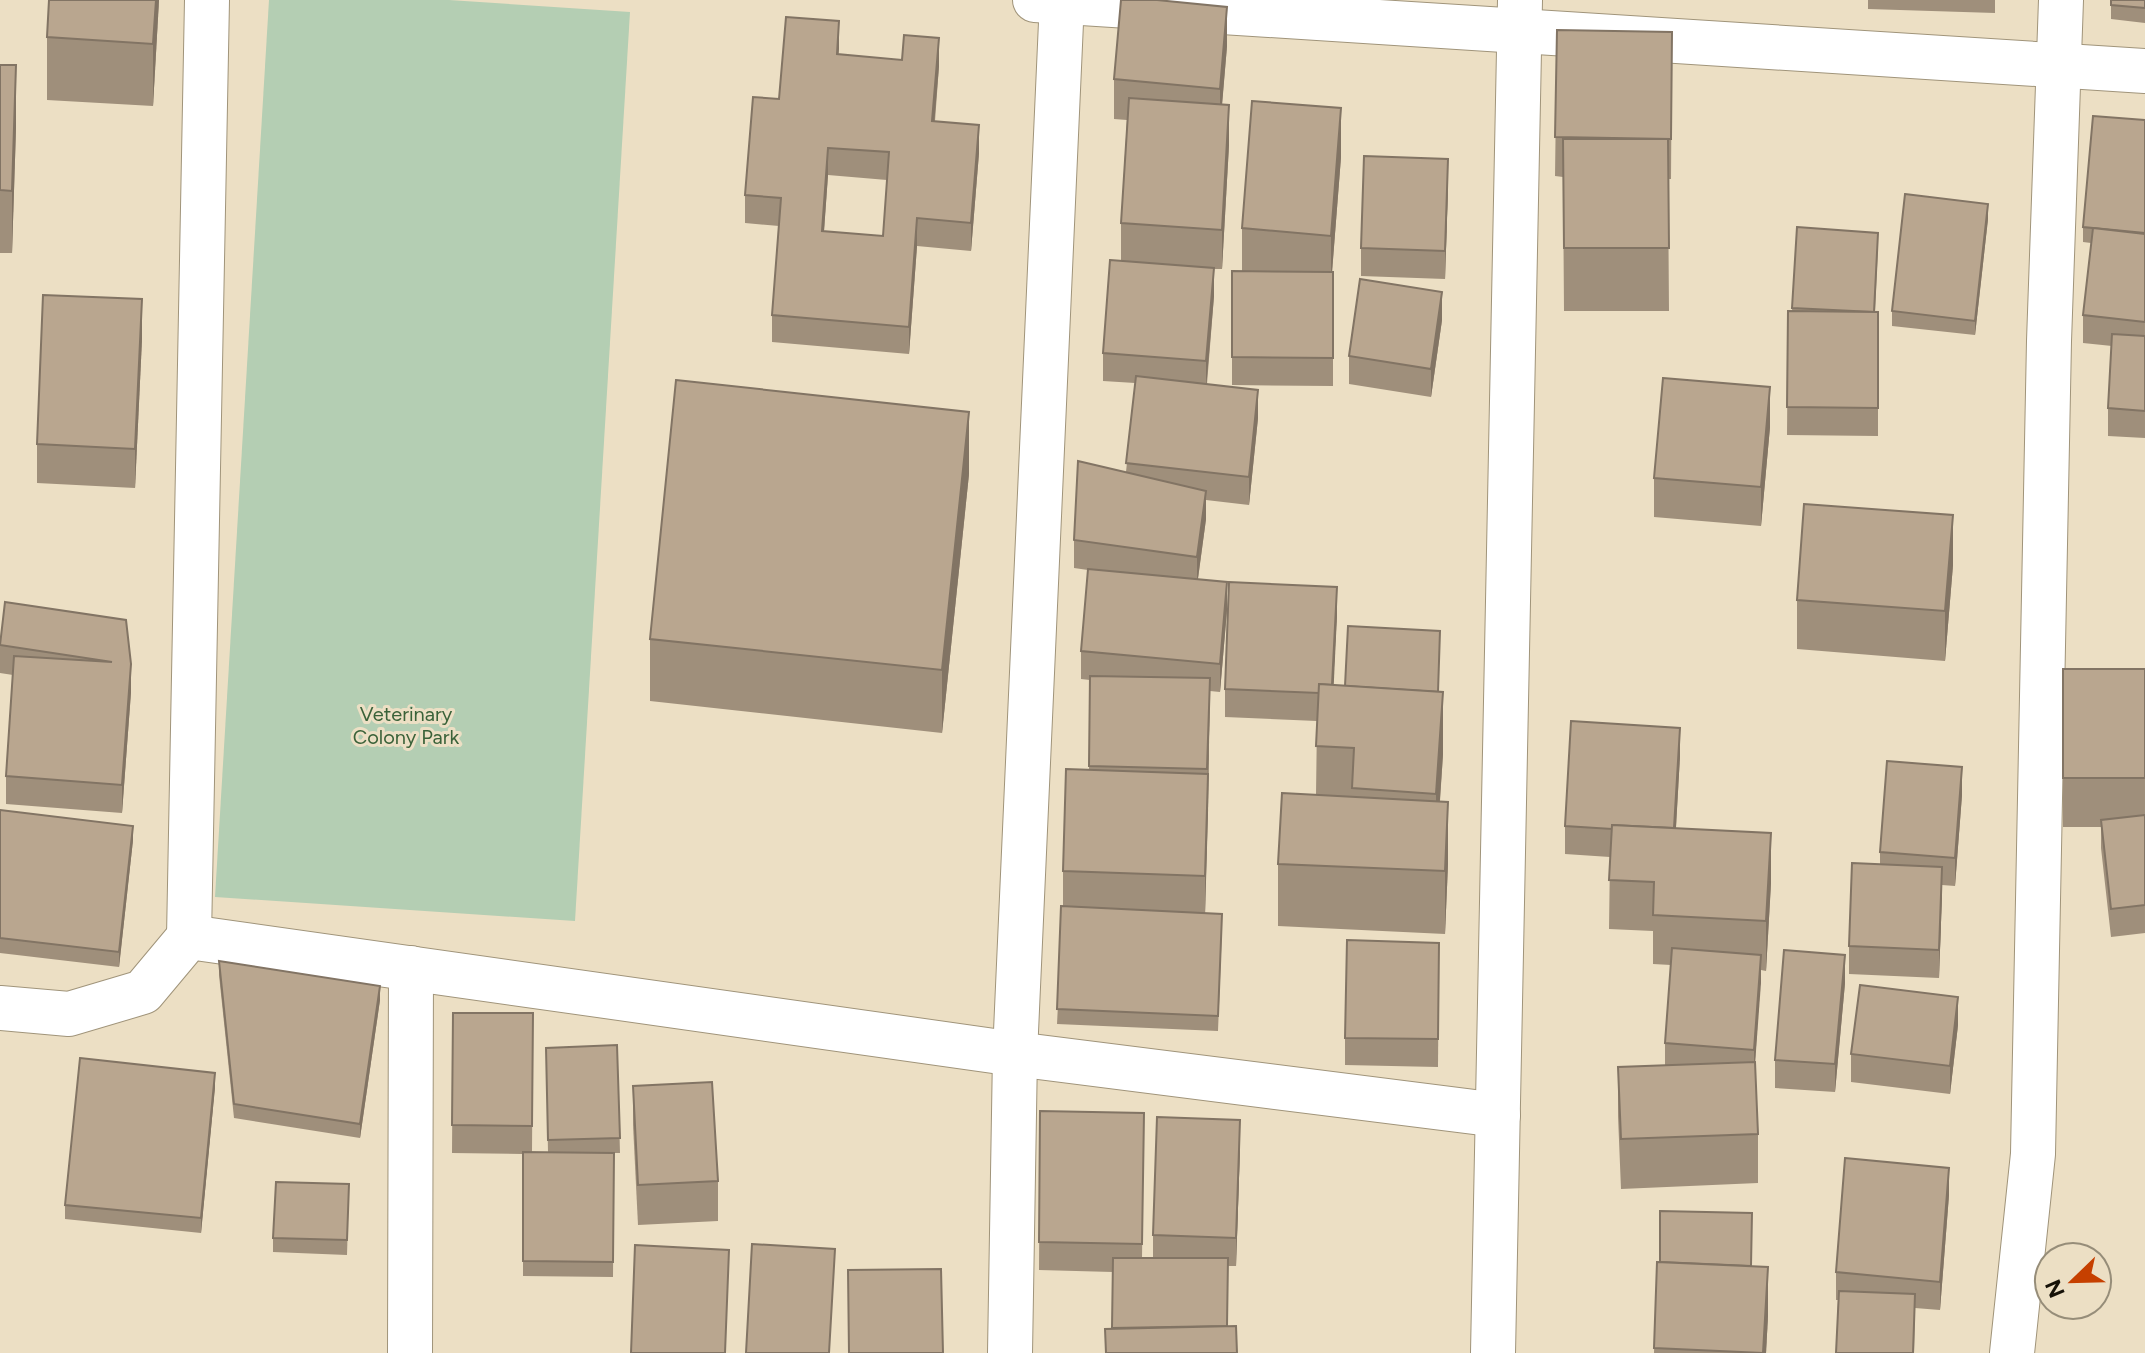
<svg xmlns="http://www.w3.org/2000/svg" width="2145" height="1353" viewBox="0 0 2145 1353" font-family="Figtree,sans-serif">
<style>
.green{fill:#b4ceb3}
.lines{fill:none;stroke-linecap:round;stroke-linejoin:round}
.street-casing{stroke:#a0947a;stroke-width:46}
.street{stroke:#fff;stroke-width:44}
.wall{fill:#9f8f7b;fill-rule:evenodd}
.shaded-wall{fill:#827464}
.building{fill:#b9a68f;stroke:#827464;stroke-width:2;fill-rule:evenodd}
.labels{text-anchor:middle;dominant-baseline:central;stroke-width:6;stroke-linejoin:round;paint-order:stroke}
.park-label{font-size:20px;fill:#3a6239;stroke:#ecdfc4}
</style>
<rect width="100%" height="100%" fill="#ecdfc4"/>
<path class="green" d="M269 0H449L630 12 575 921 215 897Z"/>
<g class="lines">
<defs>
<g id="street">
<path d="M1035 0 2145 71"/>
<path d="M189 937 207 0"/>
<path d="M0 1008 69 1014 143 992 189 937 1015 1054 1498 1115"/>
<path d="M410 1353 411 968"/>
<path d="M1010 1353 1015 1054 1062 0"/>
<path d="M1493 1353 1520 0"/>
<path d="M2012 1353 2033 1154 2049 341 2061 0"/>
</g>
</defs>
<use href="#street" class="street-casing"/>
<use href="#street" class="street"/>
</g>
<g class="wall">
<path d="M49 0H159L153 106 47 100V37Z"/>
<path d="M1868 0H1995V13L1868 9Z"/>
<path d="M2111 0H2145V23L2111 19Z"/>
<path d="M1557 30 1672 32 1671 179H1668L1669 311H1564L1563 177 1555 176Z"/>
<path d="M1227 46 1222 104 1229 145 1222 269H1214V296L1207 384 1258 418 1249 505 1206 500V519L1198 579 1227 610 1220 692 1210 691 1205 913 1222 928 1218 1031 1057 1024 1063 906V871L1089 770 1090 680 1081 679V651L1088 570 1074 568V540L1126 472 1135 383 1103 381V353L1121 261V223L1127 120 1114 119V79Z"/>
<path d="M839 54 939 66 935 121 979 153 971 251 917 246 909 354 772 342V315L779 226 745 223V195ZM828 175 887 180 883 236 824 231Z"/>
<path d="M0 65 16 128 12 253H0Z"/>
<path d="M2145 120V438L2108 436V408L2112 346 2083 343V315L2091 243 2083 242V227Z"/>
<path d="M1341 157 1332 272H1333V386L1232 385V271H1242V228Z"/>
<path d="M1448 187 1445 279 1361 276V248Z"/>
<path d="M1988 219 1975 335 1892 326V311Z"/>
<path d="M1797 227 1878 247 1875 312H1878V436L1787 435 1788 311H1792Z"/>
<path d="M1442 320 1431 397 1349 384V356Z"/>
<path d="M142 339 135 488 37 483V444Z"/>
<path d="M1770 427 1761 526 1654 517V478Z"/>
<path d="M969 474 942 733 650 701V639Z"/>
<path d="M1953 565 1945 661 1797 649V600Z"/>
<path d="M1337 615 1333 685 1438 692 1443 754 1440 801 1448 864 1445 934 1278 926V864L1316 795 1317 721 1225 717V689Z"/>
<path d="M0 640 131 664V692L122 813 6 804V776L13 675 0 673Z"/>
<path d="M2063 669H2145V933L2111 937 2101 848V827H2063Z"/>
<path d="M1680 756 1676 828 1771 883 1766 971 1761 970 1755 1062 1758 1134V1183L1621 1189 1618 1116V1067L1665 1065V1043L1671 965 1653 964V931L1609 929 1610 857 1565 854V826Z"/>
<path d="M1962 795 1955 886 1942 885 1939 978 1849 974V946L1880 865V852Z"/>
<path d="M0 810 133 840 119 967 0 953Z"/>
<path d="M1439 943 1438 1067 1345 1065V1038Z"/>
<path d="M219 961 380 1000 360 1138 234 1118 219 975Z"/>
<path d="M1845 983 1835 1092 1775 1088V1060Z"/>
<path d="M453 1013H533L532 1152H548L546 1048 617 1045 620 1153H614L613 1277 523 1276V1154L452 1153Z"/>
<path d="M1958 1025 1950 1094 1851 1082V1054Z"/>
<path d="M633 1086 718 1181V1221L638 1225 633 1125Z"/>
<path d="M215 1087 201 1233 65 1219V1205Z"/>
<path d="M1040 1111 1144 1113 1142 1258H1153V1235L1240 1148 1236 1266H1228V1326L1237 1353H1105V1329L1112 1328 1113 1272 1039 1270Z"/>
<path d="M349 1184 347 1255 273 1252V1238Z"/>
<path d="M1949 1195 1940 1310 1915 1308 1914 1353H1836L1838 1300H1836V1272Z"/>
<path d="M1657 1262 1751 1266 1768 1316 1766 1353H1654Z"/>
</g>
<g class="shaded-wall">
<path d="M156 0H159L153 106V44Z"/>
<path d="M1227 7V46L1220 129V89Z"/>
<path d="M839 21V49L837 82V54Z"/>
<path d="M939 38V66L932 149V121Z"/>
<path d="M16 65V128L12 253V191Z"/>
<path d="M1229 105V145L1222 269V230Z"/>
<path d="M1341 108V157L1331 285V236Z"/>
<path d="M979 125V153L971 251V223Z"/>
<path d="M828 148V175L822 259V231Z"/>
<path d="M1448 159V187L1445 279V251Z"/>
<path d="M1988 204V219L1975 335V321Z"/>
<path d="M917 218V246L909 354V327Z"/>
<path d="M1214 268V296L1206 389V361Z"/>
<path d="M1442 292V320L1431 397V369Z"/>
<path d="M142 299V339L135 488V449Z"/>
<path d="M1770 387V427L1761 526V487Z"/>
<path d="M1258 390V418L1249 505V477Z"/>
<path d="M969 412V474L942 733V670Z"/>
<path d="M1206 491V519L1197 585V557Z"/>
<path d="M1953 515V565L1945 661V611Z"/>
<path d="M1227 582V610L1220 692V664Z"/>
<path d="M1337 587V615L1332 722V694Z"/>
<path d="M131 664V692L122 813V785Z"/>
<path d="M1210 678 1208 814 1205 916V876Z"/>
<path d="M1443 692V754L1436 856V794Z"/>
<path d="M1680 728V756L1674 861V833Z"/>
<path d="M1962 767V795L1955 886V858Z"/>
<path d="M1448 802V864L1445 934V871Z"/>
<path d="M133 826V840L119 967V952Z"/>
<path d="M1771 833V883L1766 971V921Z"/>
<path d="M1942 867V895L1939 978V950Z"/>
<path d="M1761 955V983L1754 1078V1050Z"/>
<path d="M1845 955V983L1835 1092V1064Z"/>
<path d="M380 986V1000L360 1138V1124Z"/>
<path d="M1958 997V1025L1950 1094V1066Z"/>
<path d="M215 1073V1087L201 1233V1218Z"/>
<path d="M1240 1120V1148L1236 1266V1238Z"/>
<path d="M1949 1168V1195L1940 1310V1282Z"/>
<path d="M1768 1267V1316L1766 1353H1763Z"/>
</g>
<g class="building">
<path d="M49 0H156L153 44 47 37Z"/>
<path d="M1121 0H1157L1227 7 1220 89 1114 79Z"/>
<path d="M2111 0H2145V8L2111 5Z"/>
<path d="M786 17 839 21 837 54 902 60 904 35 939 38 932 121 979 125 971 223 917 218 909 327 772 315 781 198 745 195 753 97 779 99ZM828 148 889 152 883 236 822 231Z"/>
<path d="M1557 30 1672 32 1671 139 1555 137Z"/>
<path d="M0 65H16L12 191 0 190Z"/>
<path d="M1129 98 1229 105 1222 230 1121 223Z"/>
<path d="M1252 101 1341 108 1331 236 1242 228Z"/>
<path d="M2093 116 2145 120V233L2083 227Z"/>
<path d="M1563 139H1668L1669 248H1564Z"/>
<path d="M1364 156 1448 159 1445 251 1361 248Z"/>
<path d="M1905 194 1988 204 1975 321 1892 311Z"/>
<path d="M1797 227 1878 233 1874 312 1792 308Z"/>
<path d="M2093 228 2145 234V322L2083 315Z"/>
<path d="M1110 260 1214 268 1206 361 1103 353Z"/>
<path d="M1232 271 1333 272V358L1232 357Z"/>
<path d="M1360 279 1442 292 1431 369 1349 356Z"/>
<path d="M43 295 142 299 135 449 37 444Z"/>
<path d="M1788 311 1878 312V408L1787 407Z"/>
<path d="M2112 334 2145 336V411L2108 408Z"/>
<path d="M1136 376 1258 390 1249 477 1126 463Z"/>
<path d="M1663 378 1770 387 1761 487 1654 478Z"/>
<path d="M676 380 969 412 942 670 650 639Z"/>
<path d="M1078 461 1206 491 1197 557 1074 540Z"/>
<path d="M1804 504 1953 515 1945 611 1797 600Z"/>
<path d="M1088 569 1227 582 1220 664 1081 651Z"/>
<path d="M1229 582 1337 587 1332 685 1319 684V693L1225 689Z"/>
<path d="M5 602 126 620 131 664 122 785 6 776 14 656 112 662 0 645Z"/>
<path d="M1348 626 1440 631 1438 692 1345 686Z"/>
<rect x="2063" y="669" width="82" height="109"/>
<path d="M1090 676 1210 678 1207 769 1089 766Z"/>
<path d="M1319 684 1443 692 1436 794 1352 788 1354 748 1316 746Z"/>
<path d="M1571 721 1680 728 1674 828 1612 825V829L1565 826Z"/>
<path d="M1887 761 1962 767 1955 858 1880 852Z"/>
<path d="M1066 769 1208 774 1205 876 1063 871Z"/>
<path d="M1282 793 1448 802 1445 871 1278 864Z"/>
<path d="M0 810 133 826 119 952 0 938Z"/>
<path d="M2145 815V905L2111 909 2101 820Z"/>
<path d="M1612 825 1771 833 1766 921 1653 915 1654 882 1609 880Z"/>
<path d="M1852 863 1942 867 1939 950 1849 946Z"/>
<path d="M1061 906 1222 914 1218 1016 1057 1009Z"/>
<path d="M1347 940 1439 943 1438 1039 1345 1038Z"/>
<path d="M1672 948 1761 955 1754 1050 1665 1043Z"/>
<path d="M1784 950 1845 955 1835 1064 1775 1060Z"/>
<path d="M219 961 380 986 360 1124 234 1104Z"/>
<path d="M1860 985 1958 997 1950 1066 1851 1054Z"/>
<path d="M453 1013H533L532 1126 452 1125Z"/>
<path d="M617 1045 620 1138 548 1140 546 1048Z"/>
<path d="M80 1058 215 1073 201 1218 65 1205Z"/>
<path d="M1755 1062 1758 1134 1621 1139 1618 1067Z"/>
<path d="M712 1082 718 1181 638 1185 633 1086Z"/>
<path d="M1040 1111 1144 1113 1142 1244 1039 1242Z"/>
<path d="M1157 1117 1240 1120 1236 1238 1153 1235Z"/>
<path d="M523 1152 614 1153 613 1262 523 1261Z"/>
<path d="M1845 1158 1949 1168 1940 1282 1836 1272Z"/>
<path d="M276 1182 349 1184 347 1240 273 1238Z"/>
<path d="M1660 1211 1752 1213 1751 1266 1660 1262Z"/>
<path d="M752 1244 835 1249 829 1353H746Z"/>
<path d="M635 1245 729 1250 725 1353H631Z"/>
<path d="M1113 1258H1228L1227 1326 1112 1328Z"/>
<path d="M1657 1262 1768 1267 1763 1353 1654 1348Z"/>
<path d="M941 1269 943 1353H849L848 1270Z"/>
<path d="M1839 1291 1915 1294 1913 1353H1836Z"/>
<path d="M1236 1326 1237 1353H1106L1105 1329Z"/>
</g>
<g class="labels">
<g class="park-label">
<text x="406" y="714">Veterinary<tspan x="406" dy="23">Colony Park</tspan></text>
</g>
</g>
<g transform="translate(2073 1281) rotate(247)"><circle r="38" fill="#ecdfc4" stroke="#968d79" stroke-width="2"/>
<path d="M0-6L14 30L0 20L-14 30Z" fill="#c64000"/>
<text y="-12" font-size="22" font-weight="bold" text-anchor="middle" fill="#161208">N</text>
</g>
</svg>
